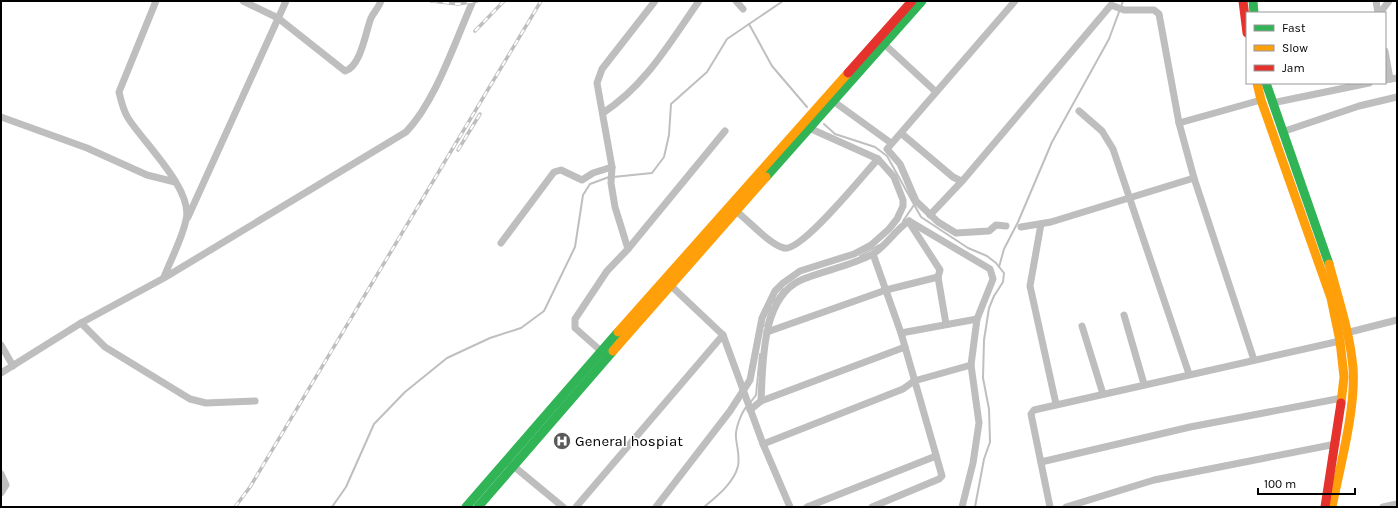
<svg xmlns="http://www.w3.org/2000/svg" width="1398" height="508" viewBox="0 0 1398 508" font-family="Karla,sans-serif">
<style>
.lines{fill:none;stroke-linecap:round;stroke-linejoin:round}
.stream{stroke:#bfbfbf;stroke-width:2}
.street{stroke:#bebebe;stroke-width:7}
.fast{stroke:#30b455;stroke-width:9}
.slow{stroke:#ff9f0a;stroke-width:9}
.jam{stroke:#e5322d;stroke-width:9}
.rail-casing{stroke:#bebebe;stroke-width:3.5}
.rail{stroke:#fff;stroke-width:2;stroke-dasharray:6;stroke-linecap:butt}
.labels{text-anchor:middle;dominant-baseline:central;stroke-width:3;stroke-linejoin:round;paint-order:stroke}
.poi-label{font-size:15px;fill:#000;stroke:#fff;text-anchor:start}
</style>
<rect width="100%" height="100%" fill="#fff"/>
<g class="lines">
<g class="stream">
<path d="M749 24 772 66 807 107"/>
<path d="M824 124 835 134 875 147 887 156 921 217 968 248 987 256 996 263 1004 273 1003 282 994 296 989 308 984 340 983 378 989 409 990 442 984 459 975 507"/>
<path d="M613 177 652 173 664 157 669 135 671 104 707 72 727 39 783 1"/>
<path d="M903 221 914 205"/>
<path d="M860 256 879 245"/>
<path d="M999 267 1004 249 1018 222 1052 142 1109 39 1123 1"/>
<path d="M773 303 783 289"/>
<path d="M765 326 771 307"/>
<path d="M750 403 756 395 760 354"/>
<path d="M332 507 346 487 374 424 405 392 447 358 490 338 521 328 544 311 575 247 583 195 590 184 609 177"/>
<path d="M704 507C716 497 734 483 738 466 740 456 737 448 736 438 735 429 741 413 747 406"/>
</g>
<g class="street">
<path d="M156 1 119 92C121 101 123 110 128 118 143 142 194 190 186 220 182 239 171 259 164 277"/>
<path d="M243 1 278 18 345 71C361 67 366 30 371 18 374 12 379 7 381 1"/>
<path d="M736 1 743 9"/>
<path d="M1376 1 1378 13"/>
<path d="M1380 13 1389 1"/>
<path d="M882 42 935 91"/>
<path d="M1385 51 1390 79"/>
<path d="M1385 80 1397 78"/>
<path d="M833 101 891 143"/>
<path d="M1272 103 1369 83"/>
<path d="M1079 111 1102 131 1113 149 1189 374"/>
<path d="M603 113C646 85 670 42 699 1"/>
<path d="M1 117 87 148 147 175 175 182"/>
<path d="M1179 123 1261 100"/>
<path d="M1282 132 1359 106 1397 97"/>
<path d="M902 134 953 177 961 181"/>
<path d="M736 211C749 221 769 244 784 248 801 253 864 174 878 159"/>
<path d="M930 215 964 179 1111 5 1124 10H1154L1159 14 1179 123 1194 178 1254 360"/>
<path d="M188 217 286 1"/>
<path d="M909 221 990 269 993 279 977 319 971 365 979 423 973 463 962 507"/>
<path d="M909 222 940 270 938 277 946 324"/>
<path d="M1041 224 1030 286 1056 404"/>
<path d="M1006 226 996 225 989 231 956 233 938 222 916 201 900 164 887 149 1015 1"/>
<path d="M1021 227 1051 222 1194 178"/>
<path d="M501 243 554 172 561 170 582 180 593 173 612 167"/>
<path d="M628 249 615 207 611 183 612 167 597 83 602 69 655 1"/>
<path d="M667 282 723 335 763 444 790 507"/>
<path d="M1124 315 1144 384"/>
<path d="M81 323 105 347 190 399 206 403 255 401"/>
<path d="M1082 326 1103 394"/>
<path d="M767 332 886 290 938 277"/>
<path d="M901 333 977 319"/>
<path d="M1346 333 1397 320"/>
<path d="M1 345 13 366"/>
<path d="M601 351 575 328V319L607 271 628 249 725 131"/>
<path d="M1 373 81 323 164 278 406 132C436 101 455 41 473 1"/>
<path d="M761 401C763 364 761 298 801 280 825 270 851 266 873 254 887 245 897 228 909 221"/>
<path d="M750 410 761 401 905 347"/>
<path d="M763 444 903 389 914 381 971 365"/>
<path d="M1041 462 1190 427 1342 398"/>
<path d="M511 464 563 507"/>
<path d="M1 474 6 485 1 493"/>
<path d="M576 507 723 335"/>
<path d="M656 507 730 411 750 380 762 318 775 291 783 283 800 271 854 254 871 245 889 229 897 219 903 206V200L894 177 878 159 809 128"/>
<path d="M807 507 936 456"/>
<path d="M872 507 939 479 942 476 901 333 873 254"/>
<path d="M1050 507 1031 414 1034 410 1340 341"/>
<path d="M1066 507 1154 480 1336 444"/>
<path d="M1383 507 1397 504"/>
</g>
<g class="fast">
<path d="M1253 1 1254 13"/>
<path d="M1266 83 1329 264"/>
<path d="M766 177 922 1"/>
<path d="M466 507 618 332"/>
<path d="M478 507 613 351"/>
</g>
<g class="slow">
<path d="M1257 83 1261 100 1331 298 1340 341 1344 377 1341 403"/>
<path d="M1329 264C1338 298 1350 333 1353 368 1356 409 1340 466 1332 507"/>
<path d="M618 332 848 73"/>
<path d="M613 351 766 177"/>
</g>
<g class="jam">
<path d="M1243 1 1247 33"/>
<path d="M848 73 912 1"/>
<path d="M1325 507 1341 403"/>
</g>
<defs>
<g id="rail">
<path d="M431 1 458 4 477 1"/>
<path d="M475 31 504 1"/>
<path d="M458 150 480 114"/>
<path d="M235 507 250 487 541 1"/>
</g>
</defs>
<use href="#rail" class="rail-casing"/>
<use href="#rail" class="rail"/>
</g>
<defs>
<symbol id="hospital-disc" viewBox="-11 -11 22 22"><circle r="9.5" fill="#595959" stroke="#fff"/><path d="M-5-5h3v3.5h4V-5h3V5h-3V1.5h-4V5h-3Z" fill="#fff"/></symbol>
</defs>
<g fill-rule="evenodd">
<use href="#hospital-disc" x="552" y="431" width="20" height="20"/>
</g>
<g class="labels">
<g class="poi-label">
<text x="575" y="441">General hospiat</text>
</g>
</g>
<rect width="1398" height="508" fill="none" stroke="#000000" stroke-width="4"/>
<rect x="1246" y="12" width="140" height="72" fill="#ffffff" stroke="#999999"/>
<rect x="1254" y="25" width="20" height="6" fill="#30b455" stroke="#999999"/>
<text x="1282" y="32" font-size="12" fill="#000000">Fast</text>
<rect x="1254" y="45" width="20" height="6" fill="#ff9f0a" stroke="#999999"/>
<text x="1282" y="52" font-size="12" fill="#000000">Slow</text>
<rect x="1254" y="65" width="20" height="6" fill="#e5322d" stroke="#999999"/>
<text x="1282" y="72" font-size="12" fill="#000000">Jam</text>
<path d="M1258 488v6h97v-6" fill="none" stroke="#000000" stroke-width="2"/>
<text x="1264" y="488" font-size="12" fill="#000000" stroke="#ffffff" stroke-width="3" paint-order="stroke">100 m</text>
</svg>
